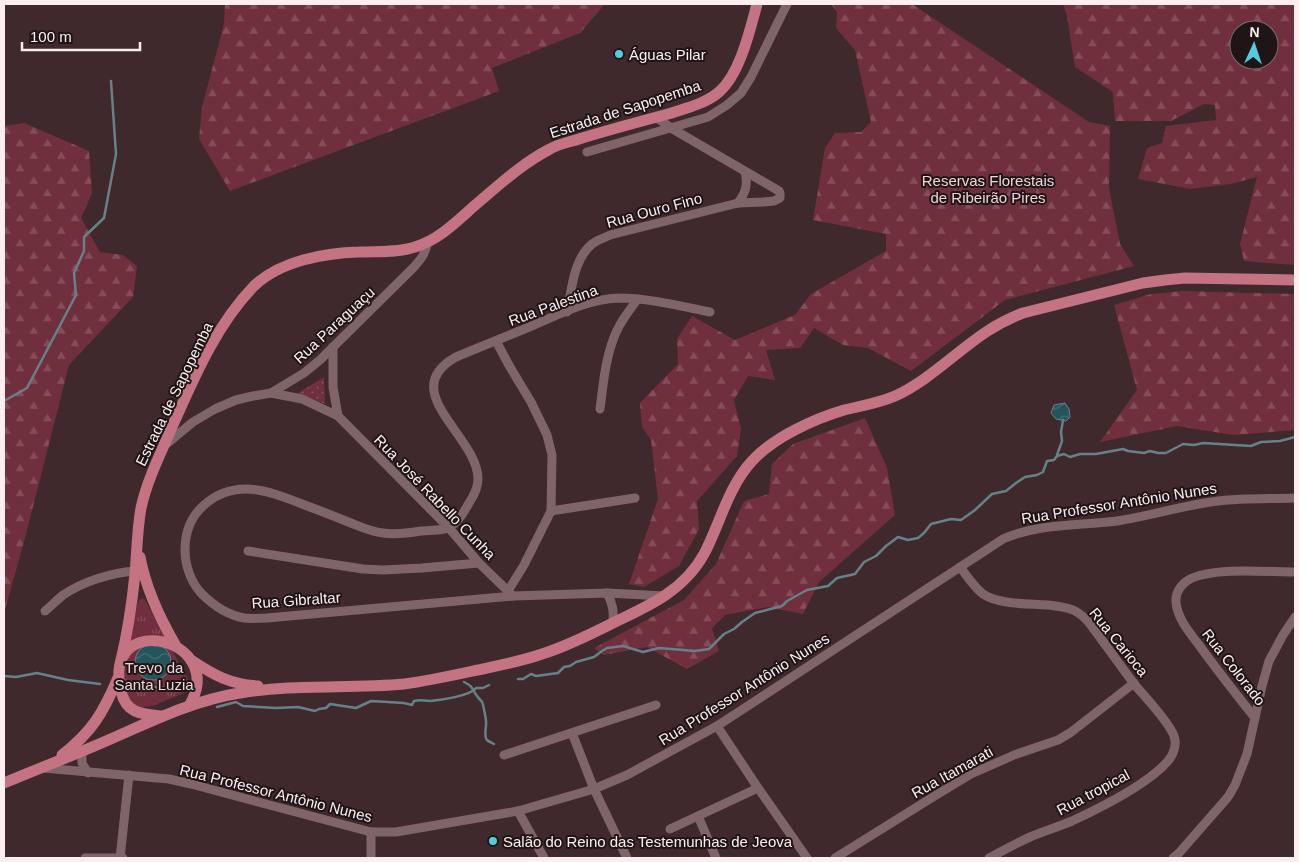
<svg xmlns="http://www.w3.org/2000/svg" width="1299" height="862" viewBox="0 0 1299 862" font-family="Arial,sans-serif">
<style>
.forest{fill:url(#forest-firs);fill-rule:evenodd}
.park{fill:url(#park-tufts)}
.garden{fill:url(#garden-dots)}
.water{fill:url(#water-waves);stroke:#668288}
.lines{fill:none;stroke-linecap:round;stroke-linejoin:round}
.stream{stroke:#668288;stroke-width:2.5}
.minor{stroke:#7f6568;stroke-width:9}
.major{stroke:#c37381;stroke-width:11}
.poi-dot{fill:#54cade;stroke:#1f1516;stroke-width:2}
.labels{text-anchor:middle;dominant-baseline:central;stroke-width:4;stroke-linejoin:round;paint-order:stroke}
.poi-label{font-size:15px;fill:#fdeeef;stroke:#1f1516;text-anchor:start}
.street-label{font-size:15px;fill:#fdeeef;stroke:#1f1516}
.park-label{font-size:15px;fill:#f0d4d7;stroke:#1f1516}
</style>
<defs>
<pattern id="forest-firs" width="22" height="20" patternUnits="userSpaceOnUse" patternTransform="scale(1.25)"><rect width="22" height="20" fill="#702f3c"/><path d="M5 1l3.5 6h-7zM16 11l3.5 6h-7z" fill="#854d58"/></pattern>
<pattern id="park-tufts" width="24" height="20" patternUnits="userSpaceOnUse" patternTransform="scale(1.25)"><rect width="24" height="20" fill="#702f3c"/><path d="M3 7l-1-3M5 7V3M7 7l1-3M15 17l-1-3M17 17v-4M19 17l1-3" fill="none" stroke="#854d58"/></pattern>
<pattern id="garden-dots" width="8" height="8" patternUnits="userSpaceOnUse" patternTransform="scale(1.25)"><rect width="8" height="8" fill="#702f3c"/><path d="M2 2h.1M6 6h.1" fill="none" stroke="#854d58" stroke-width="1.8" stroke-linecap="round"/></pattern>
<pattern id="water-waves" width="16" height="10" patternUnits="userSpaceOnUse" patternTransform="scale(1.25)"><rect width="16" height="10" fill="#26545c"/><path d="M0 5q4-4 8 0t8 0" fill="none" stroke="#466d74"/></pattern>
</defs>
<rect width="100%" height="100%" fill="#40292c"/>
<g class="forest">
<path d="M225 4H605L580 33 492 68 499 91 230 191 199 139 202 107 224 24Z"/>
<path d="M831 4H912L1089 122 1110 126 1109 188 1120 244 1134 266 1005 300 911 371 868 348 843 345 814 328 800 348 766 350 775 380 748 376 734 400 741 429 737 456 697 501 699 529 679 566 644 587 629 584 658 499 651 440 642 427 640 403 678 364 677 339 692 316 735 340 795 315 811 294 886 251V234L813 220 825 148 835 133 861 132 871 122 855 50 836 28 837 12Z"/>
<path d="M1063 4H1295V265L1244 261 1240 244 1257 177 1231 184 1190 189 1138 179 1147 148 1162 143 1166 126 1216 120 1215 105 1204 104 1171 121H1115L1113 92 1075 67 1067 16ZM1239 30H1269V60H1239Z"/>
<path d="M24 123 89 151 92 193 81 218 100 252 123 255 137 266 133 297 69 365 25 538 4 613V126Z"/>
<path d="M1183 291 1295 294V430L1234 435 1177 426 1100 442 1137 390 1114 305 1151 294Z"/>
<path d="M865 418 887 468 895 515 819 582 803 614 768 607 725 615 712 628 719 651 687 669 647 647 604 655 594 648 684 600 716 564 744 501 769 494 772 464 793 444Z"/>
</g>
<path class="park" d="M142 598 145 600 190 683 189 688 184 693 155 705 144 707 135 706 128 701 123 688 128 649 137 605 139 600Z"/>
<path class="garden" d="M324 377 325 404 298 393Z"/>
<g class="water">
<path d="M1065 403 1069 409 1070 417 1066 421 1056 419 1051 413 1054 405Z"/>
<circle cx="153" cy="662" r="18"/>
</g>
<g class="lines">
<g class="stream">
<path d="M4 401 27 388 76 295 74 273 84 251V237L104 218 116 154 111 81"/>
<path d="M1057 455 1062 441 1061 432 1063 420"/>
<path d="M4 676 16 677 37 673 68 680 100 684"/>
<path d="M518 679H523L531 674 536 676 558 673 564 667 570 666 576 662 594 657 602 651 607 648 623 646 643 652 659 648 695 651 709 649 724 634 734 629 742 622 755 613 782 606 787 601 807 590 828 586 837 578 855 574 864 562 876 556 886 546 898 537 908 540 918 538 924 533 931 524 951 519 961 520 975 510 992 494 1006 491 1016 483 1025 477 1037 475 1043 472 1047 461 1054 460 1057 456 1064 454 1070 457 1080 454H1096L1123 449 1128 451 1144 453 1150 451 1158 453H1166L1183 444 1194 445 1203 443 1251 446 1261 442 1280 441 1295 437"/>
<path d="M464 682C474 687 471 688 477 696 478 698 481 700 482 702 483 703 486 719 486 721 487 727 483 735 487 740 488 741 492 743 494 744"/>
<path d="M129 685 188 690"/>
<path d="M217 707 236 702 243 706 276 708 298 707 315 711 319 709 326 708 330 704 356 708 371 701 404 703 412 705 414 701C421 699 424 701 430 701 441 700 470 696 476 688H483L489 685"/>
</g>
<g class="minor">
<path d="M587 152 691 122 708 117 727 105 741 93 751 77 787 4"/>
<path d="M738 203C746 192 748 185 745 172"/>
<path d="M567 312C572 289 573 260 592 244 597 240 604 238 610 235L738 203 763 202 774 201 780 198V193L779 191 671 128 656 117"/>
<path d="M496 341 510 367 531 402 547 435 552 455 551 511 524 565 508 591"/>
<path d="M333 347V387L338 416"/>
<path d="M271 393 302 399 338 416 449 528 479 563 513 596"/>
<path d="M600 409C603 386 605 362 613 340 618 325 628 312 637 300"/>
<path d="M164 446 193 422 215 409 236 400 253 396 271 393 304 373 320 360 414 267C421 259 426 253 427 243"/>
<path d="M551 511 635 498"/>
<path d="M248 551 363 569 383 570 422 568 479 563"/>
<path d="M960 567C967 576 974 587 983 594 1001 606 1035 603 1056 606 1063 607 1070 608 1075 611 1081 614 1086 619 1090 624 1105 644 1120 665 1135 685 1145 697 1169 722 1174 736 1177 744 1174 754 1168 761 1148 784 1100 808 1072 821 1058 827 1044 831 1030 837 1016 843 1003 851 989 858"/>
<path d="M607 593C613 604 614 612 613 623"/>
<path d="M665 596 607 593 513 596 267 618C260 618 252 619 244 618 228 615 214 606 202 594 191 583 185 565 185 550 185 532 190 518 203 506 234 478 267 490 302 504 318 510 334 516 351 523 361 527 372 532 383 533 396 535 409 533 421 531 428 530 445 531 450 527 459 521 464 512 469 503 473 497 478 487 478 479 478 436 395 391 456 357 482 346 508 336 534 325 560 314 589 299 618 298 649 298 680 306 710 312"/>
<path d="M45 611C51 606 57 600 63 595 84 581 111 573 135 571"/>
<path d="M1255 718C1236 694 1217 670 1199 645 1190 633 1177 618 1176 602 1175 591 1183 582 1192 578 1217 567 1268 572 1295 572"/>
<path d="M717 726 758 788 807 858"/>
<path d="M572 733 594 789 627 858"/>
<path d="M82 751V763L88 773"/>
<path d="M504 755 656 705"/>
<path d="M43 768 169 779 191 784 371 832H396L518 811 594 789 627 775 717 726 1003 539C1039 523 1078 526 1117 521 1151 516 1184 505 1218 501 1244 498 1270 499 1295 498"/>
<path d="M518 811 544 858"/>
<path d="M698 816 716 858"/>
<path d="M670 829 758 788"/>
<path d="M85 858H123"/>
<path d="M120 858 129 775"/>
<path d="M371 858V832"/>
<path d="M835 858 933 797 971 774 1014 755 1058 740 1070 733 1134 683"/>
<path d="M1173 858 1179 853 1228 797 1235 785 1247 754 1262 686 1269 661 1283 635 1295 617"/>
</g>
<g class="major">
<path d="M140 557C146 589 159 617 176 646"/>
<path d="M121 660C128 631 132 603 135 574 137 552 137 530 141 508 147 480 161 453 172 427 194 378 216 325 254 286 280 261 324 253 359 252 377 251 397 253 415 247 438 240 455 223 473 207 498 186 521 164 550 149 559 144 570 142 579 139 608 130 638 122 668 114 686 108 705 104 719 92 740 74 750 30 757 4"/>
<path d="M191 660C215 676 230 684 258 686"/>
<path d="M162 716C142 714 126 714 121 691 101 608 230 638 189 706"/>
<path d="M62 755C92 732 103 713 118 678"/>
<path d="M4 783C40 768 77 754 113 738 154 720 195 700 240 693 294 684 349 689 404 684 427 681 450 676 473 671 496 666 519 662 542 654 568 646 593 633 617 621 651 605 685 589 704 554 720 524 728 487 752 461 774 437 814 419 844 410 861 406 879 403 895 396 928 381 956 352 986 332 998 324 1010 318 1023 313L1143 283 1165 280 1185 278 1295 280"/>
</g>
</g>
<g class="poi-dot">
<circle cx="619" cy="54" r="5"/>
<circle cx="493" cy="841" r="5"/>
</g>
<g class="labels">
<g class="poi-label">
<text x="629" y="54">Águas Pilar</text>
<text x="503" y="841">Salão do Reino das Testemunhas de Jeova</text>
</g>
<g class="street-label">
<text transform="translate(625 109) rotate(-18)">Estrada de Sapopemba</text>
<text transform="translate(654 210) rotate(-15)">Rua Ouro Fino</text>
<text transform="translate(553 305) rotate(-20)">Rua Palestina</text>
<text transform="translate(334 325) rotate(-43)">Rua Paraguaçu</text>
<text transform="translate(174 394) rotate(-64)">Estrada de Sapopemba</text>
<text transform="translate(435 497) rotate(46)">Rua José Rabello Cunha</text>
<text transform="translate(1119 503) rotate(-9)">Rua Professor Antônio Nunes</text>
<text transform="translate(296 600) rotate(-4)">Rua Gibraltar</text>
<text transform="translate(1119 642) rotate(51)">Rua Carioca</text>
<text transform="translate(1234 667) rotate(52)">Rua Colorado</text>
<text transform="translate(744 689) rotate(-32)">Rua Professor Antônio Nunes</text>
<text transform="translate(952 772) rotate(-29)">Rua Itamarati</text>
<text transform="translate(1093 792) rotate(-28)">Rua tropical</text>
<text transform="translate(276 793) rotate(14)">Rua Professor Antônio Nunes</text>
</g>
<g class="park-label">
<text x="988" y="180">Reservas Florestais<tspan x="988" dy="17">de Ribeirão Pires</tspan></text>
<text x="154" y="667">Trevo da<tspan x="154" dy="17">Santa Luzia</tspan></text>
</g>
</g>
<rect width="1299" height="862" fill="none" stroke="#fdeeef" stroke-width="10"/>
<g transform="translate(1254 45) rotate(3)"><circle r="24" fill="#1f1516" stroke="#786c6d"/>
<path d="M0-4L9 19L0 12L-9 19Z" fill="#54cade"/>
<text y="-8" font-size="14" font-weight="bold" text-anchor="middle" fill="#fdeeef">N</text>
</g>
<path d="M22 42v8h118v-8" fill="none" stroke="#fdeeef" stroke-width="2.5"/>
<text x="30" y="42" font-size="15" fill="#fdeeef" stroke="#1f1516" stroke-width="4" paint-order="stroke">100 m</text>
</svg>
